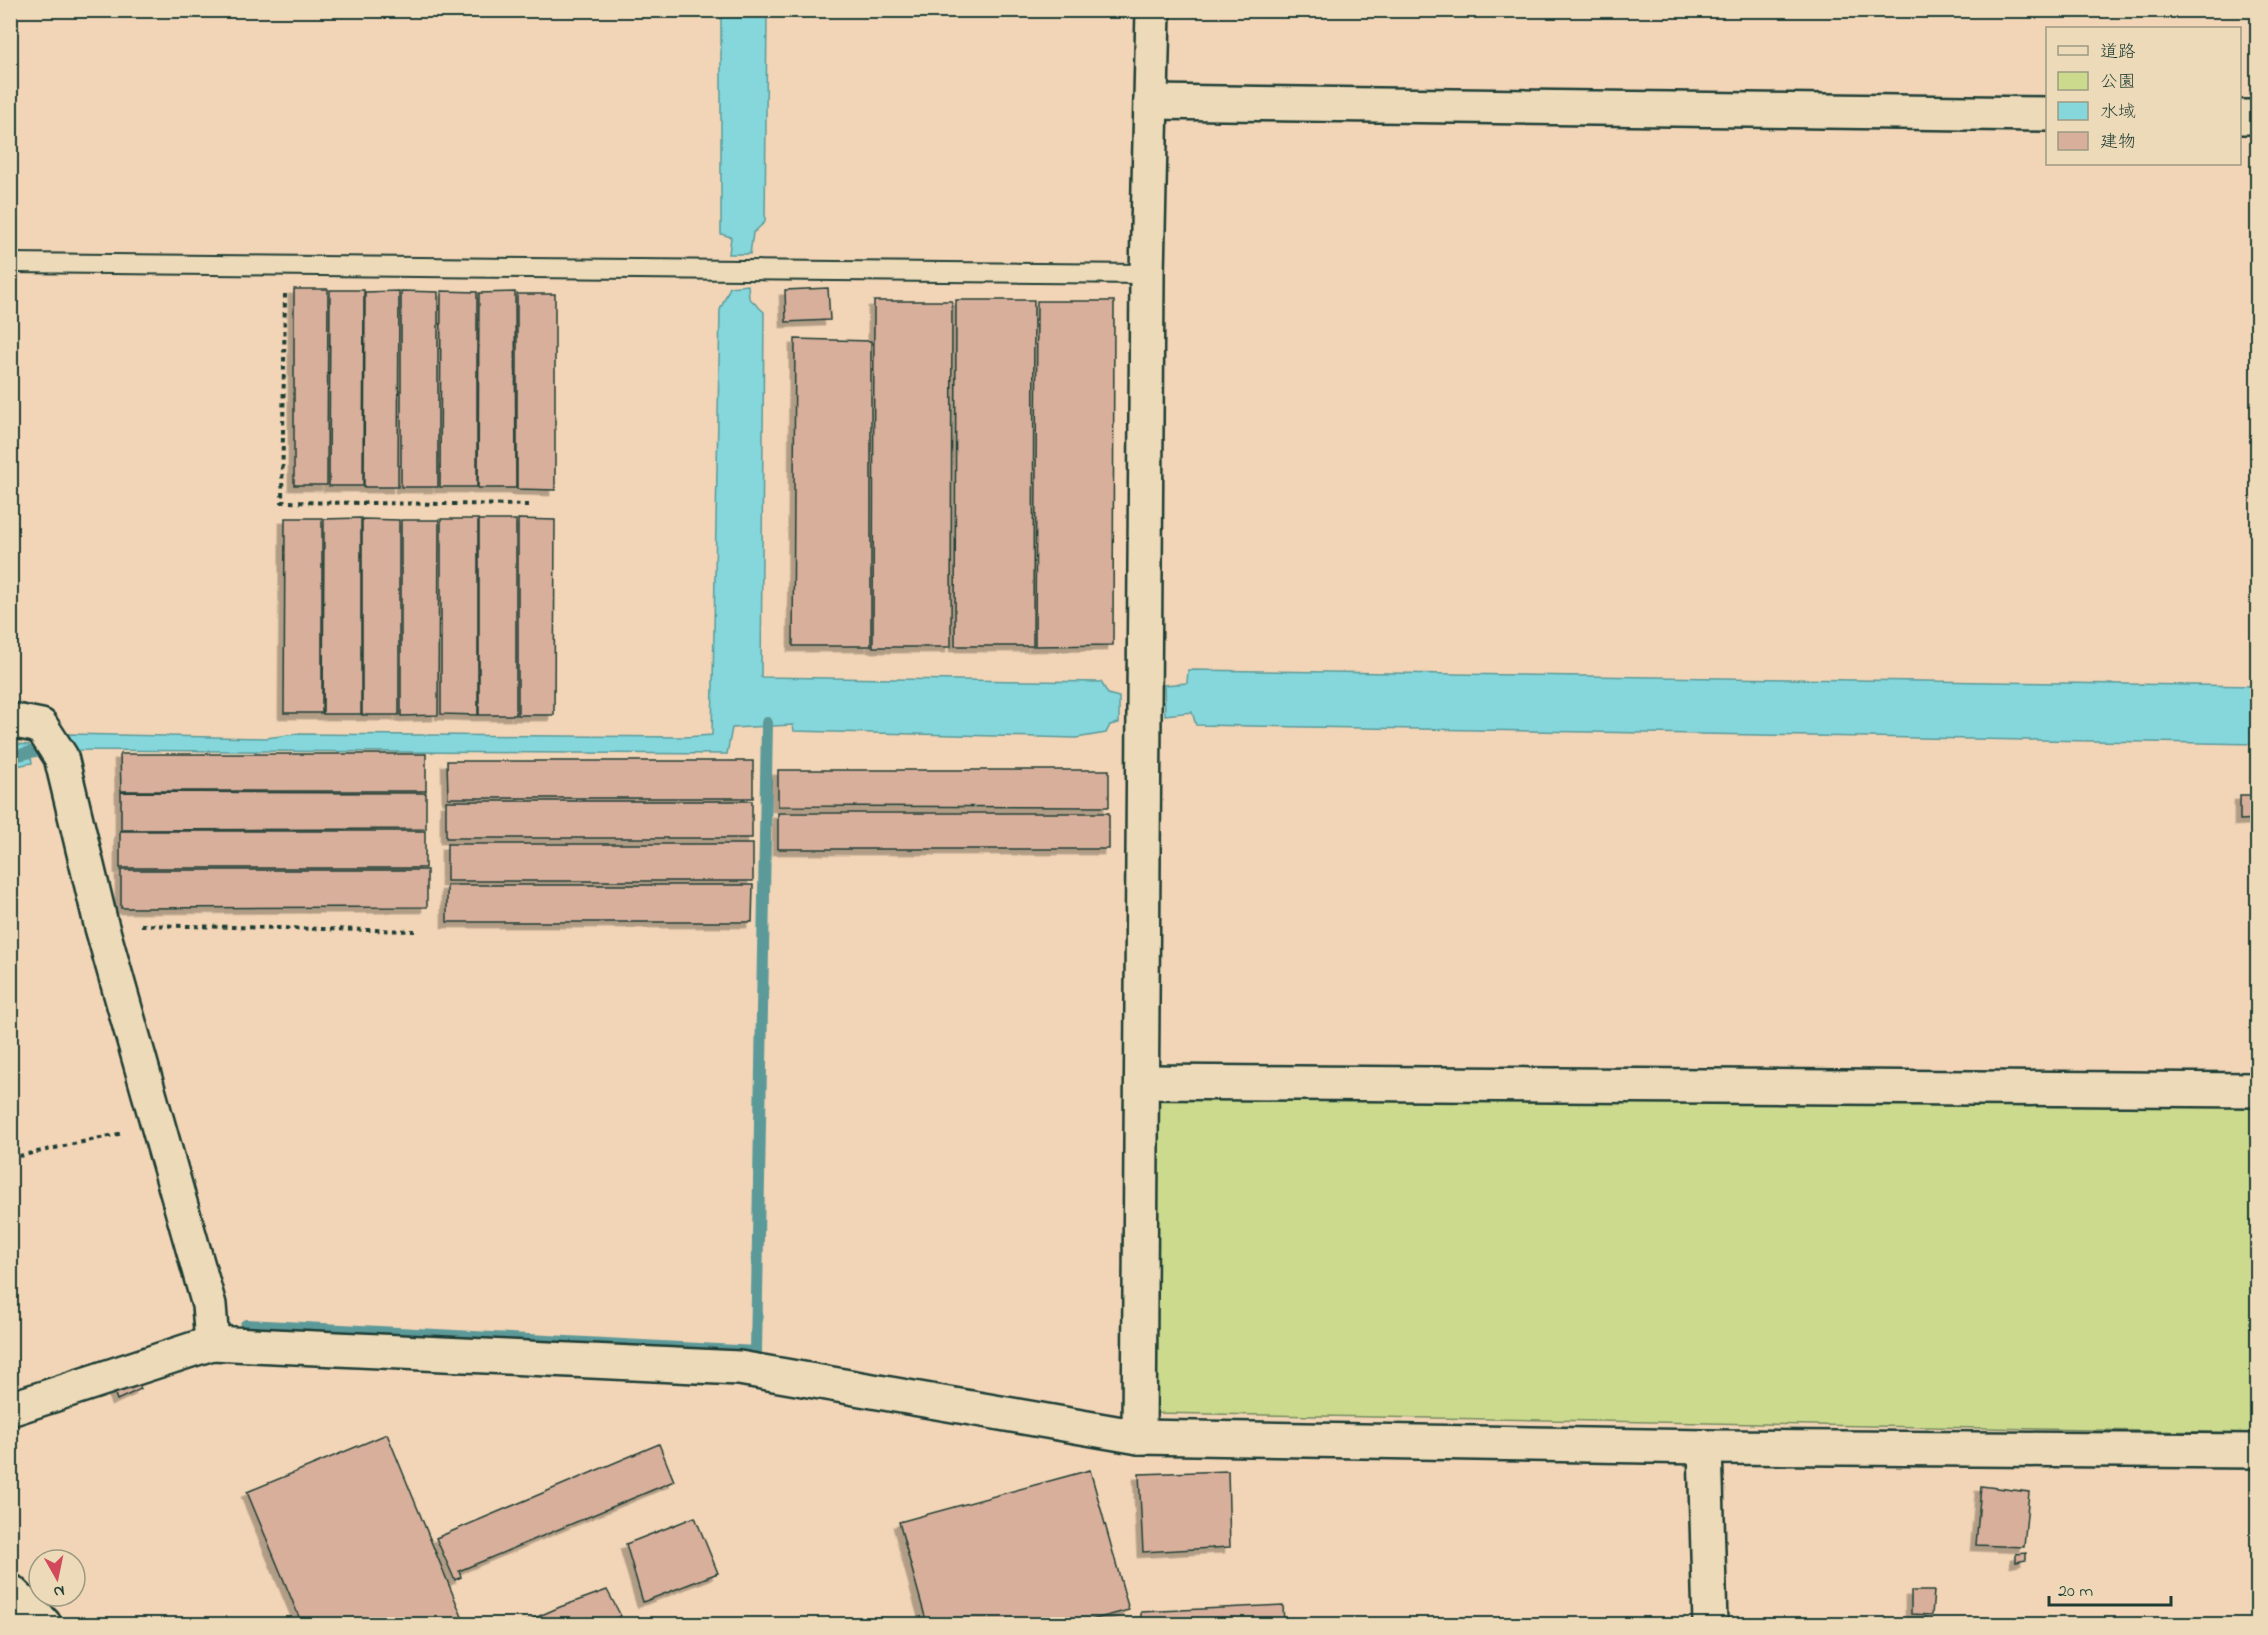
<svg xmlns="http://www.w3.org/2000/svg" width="2268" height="1635" viewBox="0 0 2268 1635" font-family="'Indie Flower','Klee One',sans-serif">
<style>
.green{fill:#ccda8e;stroke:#768c61;stroke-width:1.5}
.water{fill:#85d7dc;stroke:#5c9999;stroke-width:1.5}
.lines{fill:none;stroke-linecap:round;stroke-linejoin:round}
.stream{stroke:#5c9999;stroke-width:12}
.building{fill:#d7af9b;stroke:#1f3d34;stroke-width:1.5;filter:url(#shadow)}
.service-casing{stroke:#1f3d34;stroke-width:22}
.minor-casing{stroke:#1f3d34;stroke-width:38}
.secondary-casing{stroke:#1f3d34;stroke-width:38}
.path{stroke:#1f3d34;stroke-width:4;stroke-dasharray:4.5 4.5;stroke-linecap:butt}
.service{stroke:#eddab8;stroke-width:18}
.minor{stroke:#eddab8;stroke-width:33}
.secondary{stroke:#eddab8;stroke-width:33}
</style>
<defs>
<filter id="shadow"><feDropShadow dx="-5.5" dy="5.5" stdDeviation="0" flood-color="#0004"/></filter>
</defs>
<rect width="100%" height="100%" fill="#f2d5b6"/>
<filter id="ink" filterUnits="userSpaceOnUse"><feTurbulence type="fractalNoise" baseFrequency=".0167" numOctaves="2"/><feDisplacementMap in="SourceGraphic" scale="12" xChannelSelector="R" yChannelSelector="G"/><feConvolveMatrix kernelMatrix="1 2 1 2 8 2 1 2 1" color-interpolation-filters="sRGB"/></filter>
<g filter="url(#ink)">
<path class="green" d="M1157 1095 2257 1106V1433L1155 1413Z"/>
<g class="water">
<path d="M721 11H767L765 222 753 233 750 254H729L731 237 721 234Z"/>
<path d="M748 285 749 298 764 312 761 677 1101 682 1108 694 1119 697V723L1110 725 1106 733 1076 738 794 731 793 725 732 728 727 754 70 750 68 734 266 738 296 734 685 737 712 735 720 310 730 287Z"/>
<path d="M1188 670 2257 686V744L1196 725 1192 712 1165 715 1164 685 1187 683Z"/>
<path d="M17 744 29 745 32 763 11 767V745Z"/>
</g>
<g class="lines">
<g class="stream">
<path d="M10 757 53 747"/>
<path d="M246 1325 756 1352 767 723"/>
</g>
</g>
<g class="building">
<path d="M828 288 830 320 786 322 785 290Z"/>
<path d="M294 289H328L327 485H294Z"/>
<path d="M330 290H364L363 486H329Z"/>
<path d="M399 291 398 487H364L365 292Z"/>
<path d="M401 291 438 292V487H401Z"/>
<path d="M441 291 477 292V487H440Z"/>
<path d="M515 292 516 488H478L479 293Z"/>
<path d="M517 294H555V490L517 489Z"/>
<path d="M956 300H1034L1033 646H955Z"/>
<path d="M874 301H952L951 647H873Z"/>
<path d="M1037 301H1114L1113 645 1035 646Z"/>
<path d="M795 339 871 341V646H793Z"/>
<path d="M285 518H322V713H284Z"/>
<path d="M361 518V714H323L324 519Z"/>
<path d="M362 519 399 520V715H362Z"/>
<path d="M441 519H478V715L441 714Z"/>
<path d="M518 519 555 520 554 715H518Z"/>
<path d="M401 520H439L438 715 401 716Z"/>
<rect x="479" y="520" width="37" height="195"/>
<path d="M120 754H426V791H121Z"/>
<path d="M447 761H753V798H448Z"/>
<path d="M778 770H1109V807L778 806Z"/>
<path d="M121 792 426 793V829L121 830Z"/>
<path d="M2240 795H2258V819L2240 820Z"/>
<rect x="446" y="801" width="306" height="37"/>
<rect x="778" y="813" width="331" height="36"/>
<rect x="120" y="831" width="305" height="37"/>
<rect x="447" y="844" width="306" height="37"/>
<path d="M121 870H427V907L121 908Z"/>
<path d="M447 885H753L752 922H447Z"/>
<path d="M136 1379 141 1389 117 1400 114 1391Z"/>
<path d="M387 1434 465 1624H302L247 1492Z"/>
<path d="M659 1444 674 1481 459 1571 461 1577 455 1580 453 1576 436 1538Z"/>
<path d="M1090 1470 1129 1610 1076 1624H927L899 1522Z"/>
<path d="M1228 1471 1230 1547 1143 1552 1139 1474Z"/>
<path d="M1981 1486 2029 1492 2024 1547 1976 1545Z"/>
<path d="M695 1517 718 1573 643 1602 626 1544Z"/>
<path d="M2026 1553V1560L2016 1562V1554Z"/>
<path d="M607 1590 621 1616 601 1624H521L560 1607Z"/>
<path d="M1911 1591H1934L1932 1615 1911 1614Z"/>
<path d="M1283 1605 1284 1624H1141V1612Z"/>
</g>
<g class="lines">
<defs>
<path id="service" d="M10 263 1147 274"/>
<g id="minor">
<path d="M1151 102 2048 114"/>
<path d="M2240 117H2258"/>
<path d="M10 720 41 726 61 757 101 924 209 1305 212 1343"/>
<path d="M1142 1082 2258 1090"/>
<path d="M10 1409 212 1343 739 1368 1139 1437 1705 1447 2258 1451"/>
<path d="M1139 1437 1147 274 1153 10"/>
<path d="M1705 1447 1710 1624"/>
</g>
<path id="secondary" d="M10 1591 44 1624"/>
</defs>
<use href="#service" class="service-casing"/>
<use href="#minor" class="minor-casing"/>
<use href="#secondary" class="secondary-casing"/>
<g class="path">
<path d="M285 294 282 502 532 505"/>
<path d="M141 925 415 931"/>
<path d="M10 1158 123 1133"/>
</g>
<use href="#service" class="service"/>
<use href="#minor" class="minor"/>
<use href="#secondary" class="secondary"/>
</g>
</g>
<rect width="2268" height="1635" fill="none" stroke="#eddab8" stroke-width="36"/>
<rect x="18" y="18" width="2232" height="1599" fill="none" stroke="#1f3d34" stroke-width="2" filter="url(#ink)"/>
<rect x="2046" y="27" width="195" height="138" fill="#eddab8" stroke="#9b9b83" stroke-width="1.5"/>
<rect x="2058" y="46" width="30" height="9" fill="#eddab8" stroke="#9b9b83" stroke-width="1.5"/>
<text x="2100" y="57" font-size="18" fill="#1f3d34">道路</text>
<rect x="2058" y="72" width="30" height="18" fill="#ccda8e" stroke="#9b9b83" stroke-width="1.5"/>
<text x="2100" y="87" font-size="18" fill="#1f3d34">公園</text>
<rect x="2058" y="102" width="30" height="18" fill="#85d7dc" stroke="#9b9b83" stroke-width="1.5"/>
<text x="2100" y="117" font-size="18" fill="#1f3d34">水域</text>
<rect x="2058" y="132" width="30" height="18" fill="#d7af9b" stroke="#9b9b83" stroke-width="1.5"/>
<text x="2100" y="147" font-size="18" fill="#1f3d34">建物</text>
<g transform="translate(57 1578) rotate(171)"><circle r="28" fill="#eddab8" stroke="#9b9b83" stroke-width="1.5"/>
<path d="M0-4.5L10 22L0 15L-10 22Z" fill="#d1495b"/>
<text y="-9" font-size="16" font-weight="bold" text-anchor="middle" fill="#1f3d34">N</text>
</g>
<path d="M2049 1596v9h122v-9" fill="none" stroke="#1f3d34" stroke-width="3"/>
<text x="2058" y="1596" font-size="18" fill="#1f3d34" stroke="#eddab8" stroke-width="4.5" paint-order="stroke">20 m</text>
</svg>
